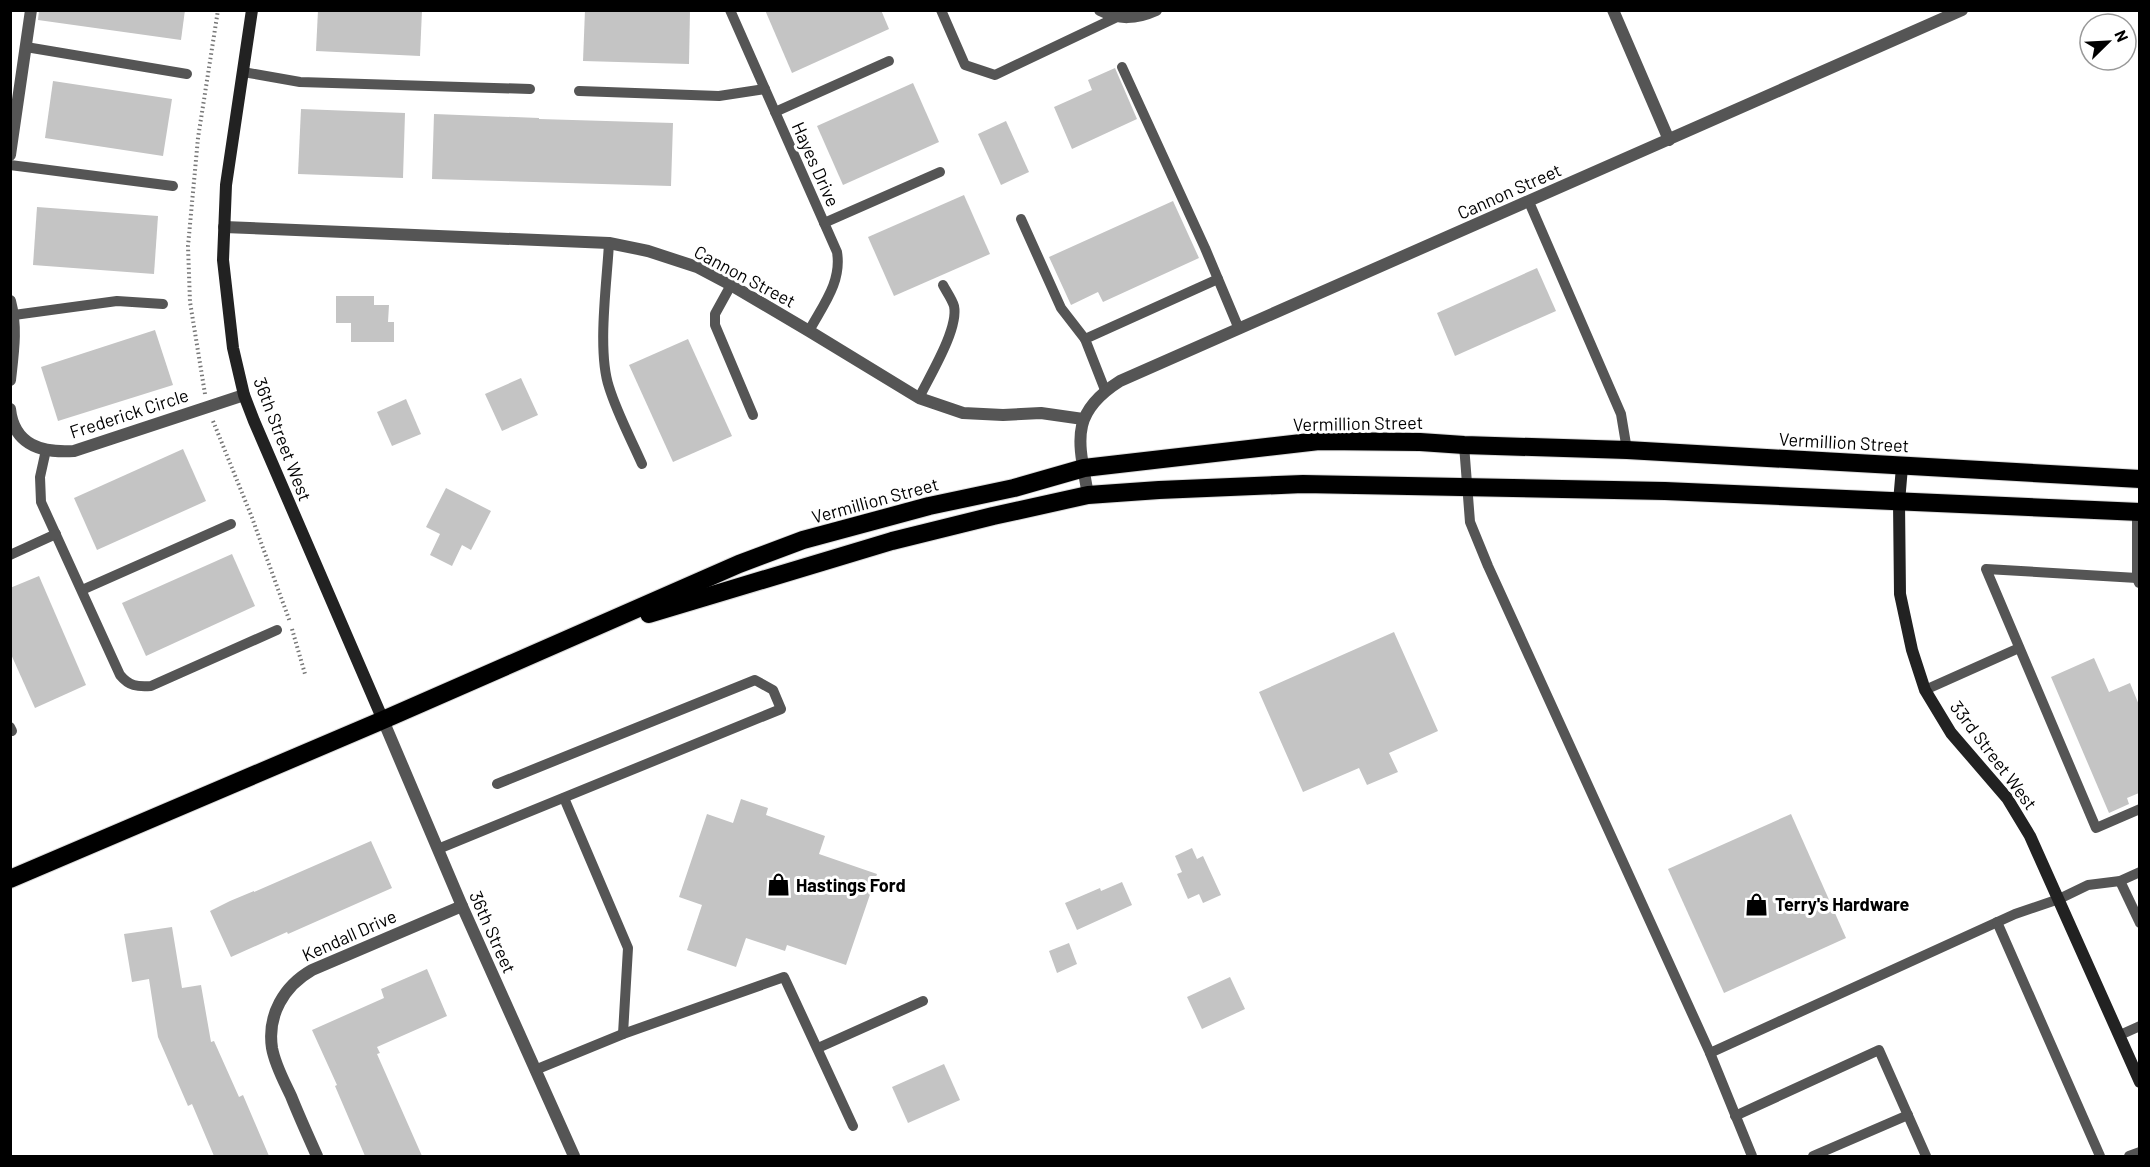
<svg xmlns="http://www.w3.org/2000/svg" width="2150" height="1167" viewBox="0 0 2150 1167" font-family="Barlow,sans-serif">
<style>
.building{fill:#c4c4c4}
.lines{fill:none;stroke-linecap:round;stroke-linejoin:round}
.highway-casing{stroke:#dbdbdb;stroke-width:20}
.path{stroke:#777;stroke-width:4;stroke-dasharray:1.5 3;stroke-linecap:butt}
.lane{stroke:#555;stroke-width:10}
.street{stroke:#555;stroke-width:12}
.secondary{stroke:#222;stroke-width:12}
.highway{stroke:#000;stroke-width:18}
.labels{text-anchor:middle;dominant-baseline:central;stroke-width:6;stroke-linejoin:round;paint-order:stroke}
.street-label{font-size:18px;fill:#000;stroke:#fff}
.poi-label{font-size:18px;font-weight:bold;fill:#000;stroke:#fff;text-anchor:start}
</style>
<rect width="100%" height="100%" fill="#fff"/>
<g class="building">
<path d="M39 10H185L181 40 38 20Z"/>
<path d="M318 10H422L420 56 316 51Z"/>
<path d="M585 10H690L689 64 583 61Z"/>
<path d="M765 10H881L889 29 792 73Z"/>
<path d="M1115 68 1137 119 1072 149 1054 107 1092 90 1088 80Z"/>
<path d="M53 81 172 99 163 156 45 138Z"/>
<path d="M913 83 939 142 843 185 817 126Z"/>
<path d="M301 109 405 113 403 178 298 174Z"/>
<path d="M434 114 539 118V119L673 123 671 186 432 179Z"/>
<path d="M1006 121 1029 172 1001 185 978 134Z"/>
<path d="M964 195 990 254 894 296 868 237Z"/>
<path d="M1173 201 1199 258 1103 302 1098 292 1071 305 1049 257Z"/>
<path d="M37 207 158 216 154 274 33 265Z"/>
<path d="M1537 268 1556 311 1455 356 1437 313Z"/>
<path d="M336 296H374V305H389L388 322H394V342H351V323H336Z"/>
<path d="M155 330 173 385 58 421 41 367Z"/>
<path d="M688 339 732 436 673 462 629 365Z"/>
<path d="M521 378 538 415 502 431 485 394Z"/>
<path d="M406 399 421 434 392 446 377 412Z"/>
<path d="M183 449 206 501 97 550 74 498Z"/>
<path d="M446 488 491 511 471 550 462 545 452 566 430 555 440 534 426 527Z"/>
<path d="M232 554 255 606 146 656 122 603Z"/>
<path d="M39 576 86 685 35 708 10 652V588Z"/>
<path d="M1394 632 1438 731 1389 753 1398 772 1367 785 1359 768 1303 792 1259 692Z"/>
<path d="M2094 658 2109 692 2130 683 2139 705V793L2127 798 2129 804 2109 813 2051 677Z"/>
<path d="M741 799 768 808 766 815 825 836 819 854 877 874 846 965 787 945 785 951 746 938 736 967 687 950 702 905 679 897 707 814 733 823Z"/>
<path d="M1791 814 1846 938 1724 993 1668 869Z"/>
<path d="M371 841 392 888 288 934 287 932 231 957 210 911 230 901 254 891V892Z"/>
<path d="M1192 848 1197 859 1203 856 1221 895 1203 903 1199 894 1188 899 1177 874 1182 872 1175 856Z"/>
<path d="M1122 882 1132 905 1077 930 1065 903 1100 888 1101 891Z"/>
<path d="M172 927 182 988 201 985 211 1042 214 1041 239 1097 243 1095 269 1156H214L192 1104 188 1106 158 1037 149 979 132 982 124 934Z"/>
<path d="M1069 943 1077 964 1057 973 1049 951Z"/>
<path d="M427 969 447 1016 377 1047 380 1053 377 1054 422 1156H365L335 1086 337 1085 312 1030 384 998 381 989Z"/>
<path d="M1230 977 1245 1009 1202 1029 1187 997Z"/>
<path d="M944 1064 960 1100 908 1123 892 1087Z"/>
</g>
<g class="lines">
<defs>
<g id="highway">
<path d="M649 614 892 541 993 516 1088 495 1159 490 1303 484 1665 491 2140 512"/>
<path d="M10 879 383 720 739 564 803 540 929 506 1014 488 1084 468 1319 441 1420 442 1464 445 1627 450 2140 479"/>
</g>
</defs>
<use href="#highway" class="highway-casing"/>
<g class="path">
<path d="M205 394 190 302 188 246 198 138 218 10"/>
<path d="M213 421 251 515 290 622"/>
<path d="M292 629 305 674"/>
</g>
<g class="lane">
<path d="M730 10 837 252C842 282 823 305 809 331"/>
<path d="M941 10 965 65 995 75 1115 18"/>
<path d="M26 47 187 74"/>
<path d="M1122 67 1205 248 1239 329"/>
<path d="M243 72 300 82 530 89"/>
<path d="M579 91 719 96 765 89"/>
<path d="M775 112 889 61"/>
<path d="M10 165 173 186"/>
<path d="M1529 202 1621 414 1627 450"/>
<path d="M1021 219 1061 308 1085 339"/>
<path d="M824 223 940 172"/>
<path d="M609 243C607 282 597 351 609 387 617 413 631 439 642 464"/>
<path d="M731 285 715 314V325L753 415"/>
<path d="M14 315 117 301 163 304"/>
<path d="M1105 390 1085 339 1218 279"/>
<path d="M919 398C929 377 959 329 954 306 952 299 946 291 943 285"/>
<path d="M1464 445 1470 522 1488 566 1710 1053 2015 914 2059 899 2088 885 2120 881 2140 872"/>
<path d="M46 450 40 477 41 502 120 675C129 686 137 687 151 686L277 630"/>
<path d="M2137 512V578L2139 583"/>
<path d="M10 555 56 534"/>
<path d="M2137 578 1986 569 2096 828 2140 809"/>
<path d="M82 590 231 524"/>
<path d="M1925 690 2019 648"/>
<path d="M10 727 12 731"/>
<path d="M564 798 628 948 623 1034"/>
<path d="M438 849 781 709 773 690 755 680 497 784"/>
<path d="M2120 881 2140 923"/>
<path d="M1997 922 2100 1156"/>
<path d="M2120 1035 2140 1026"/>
<path d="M818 1048 923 1001"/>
<path d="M1710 1053 1752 1156"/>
<path d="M535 1070 623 1034 784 977 853 1126"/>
<path d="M1735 1116 1879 1050 1926 1156"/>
<path d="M1813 1156 1908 1115"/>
<path d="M2129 1156 2140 1152"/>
</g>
<g class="street">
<path d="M1100 10C1119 20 1136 19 1156 10"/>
<path d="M1613 10 1669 140"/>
<path d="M10 155 31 10"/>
<path d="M224 227 609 243 648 251 697 267 731 285 809 331 919 398 963 413 1003 415 1041 413 1083 419"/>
<path d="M10 301C17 327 13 353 10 380"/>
<path d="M10 409C14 446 43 453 74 451L244 395"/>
<path d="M1088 495C1079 442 1068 414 1120 381L1962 10"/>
<path d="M383 720 462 906 574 1156"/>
<path d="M317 1156C308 1136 299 1116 291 1096 284 1081 275 1065 272 1048 267 1015 284 986 312 970L462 906"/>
</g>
<g class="secondary">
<path d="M252 10 226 185 223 260 233 348 244 395 254 421 383 720"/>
<path d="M1902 467 1899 502 1900 594 1912 650 1925 690 1951 733 2007 798 2030 836 2140 1082"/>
</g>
<use href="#highway" class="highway"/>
</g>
<defs>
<symbol id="shop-bare" viewBox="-9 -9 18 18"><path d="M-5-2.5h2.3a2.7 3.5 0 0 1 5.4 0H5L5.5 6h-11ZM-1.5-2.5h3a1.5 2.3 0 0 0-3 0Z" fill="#000" stroke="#fff" stroke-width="2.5" paint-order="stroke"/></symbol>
</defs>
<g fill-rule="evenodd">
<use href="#shop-bare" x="762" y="868" width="33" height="33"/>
<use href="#shop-bare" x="1740" y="888" width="33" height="33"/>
</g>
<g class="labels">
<g class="street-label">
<text transform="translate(816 164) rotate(66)">Hayes Drive</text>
<text transform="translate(1509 191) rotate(-24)">Cannon Street</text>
<text transform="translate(745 276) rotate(28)">Cannon Street</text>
<text transform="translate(129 413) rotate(-18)">Frederick Circle</text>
<text transform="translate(1358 423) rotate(-1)">Vermillion Street</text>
<text transform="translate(283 439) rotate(69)">36th Street West</text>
<text transform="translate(1844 442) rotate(3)">Vermillion Street</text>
<text transform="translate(875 500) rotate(-15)">Vermillion Street</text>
<text transform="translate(1994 755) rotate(53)">33rd Street West</text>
<text transform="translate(493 932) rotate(66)">36th Street</text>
<text transform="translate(349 935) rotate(-24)">Kendall Drive</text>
</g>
<g class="poi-label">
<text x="796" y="885">Hastings Ford</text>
<text x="1775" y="904">Terry's Hardware</text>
</g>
</g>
<rect width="2150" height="1167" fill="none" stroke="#000000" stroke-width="24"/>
<g transform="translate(2108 42) rotate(66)"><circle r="28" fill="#ffffff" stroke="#999999" stroke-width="1.5"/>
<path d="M0-4.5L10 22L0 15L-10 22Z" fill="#000000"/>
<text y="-9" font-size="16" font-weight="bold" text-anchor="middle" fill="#000000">N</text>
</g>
</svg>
